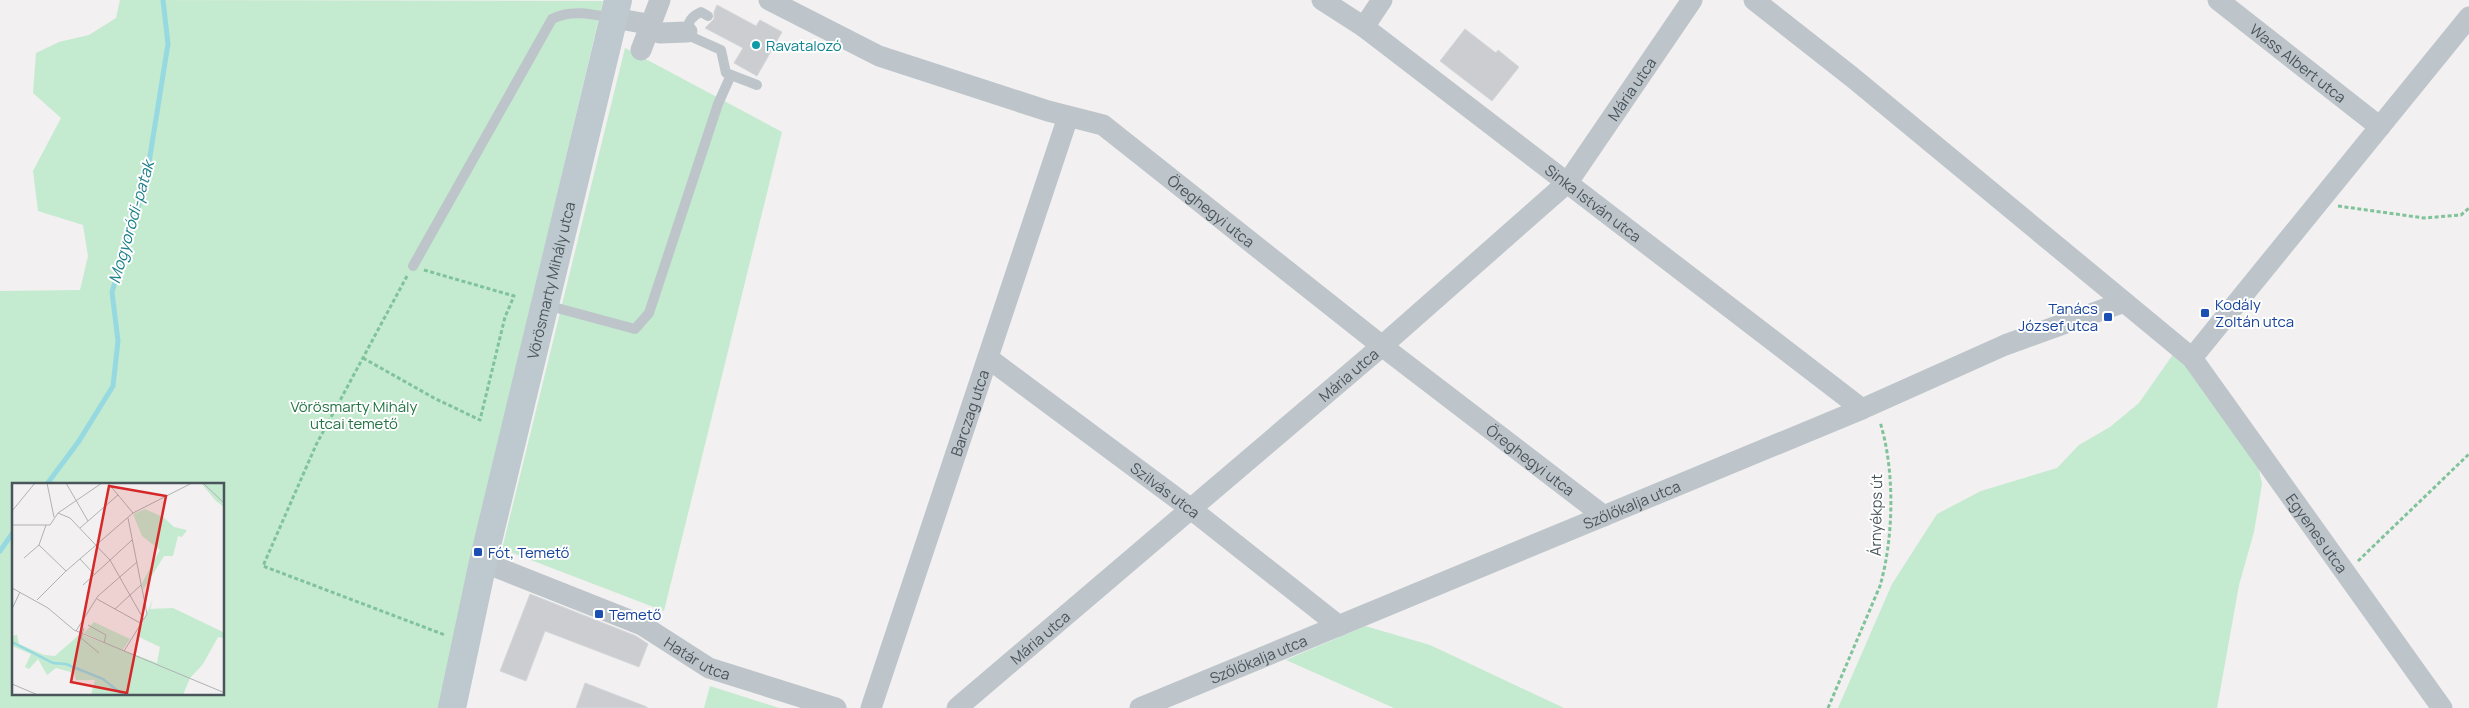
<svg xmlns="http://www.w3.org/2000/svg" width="2469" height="708" viewBox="0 0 2469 708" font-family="Manrope,sans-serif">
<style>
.green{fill:#c4eacf;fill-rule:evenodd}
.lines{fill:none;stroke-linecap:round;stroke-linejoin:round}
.stream{stroke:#97d9e1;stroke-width:5}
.building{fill:#cbcdd1;stroke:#d4d7da}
.path{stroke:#80c39b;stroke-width:3;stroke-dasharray:4 2.5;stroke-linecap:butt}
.service{stroke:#bdc5cb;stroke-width:10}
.minor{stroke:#bdc5cb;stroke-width:21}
.secondary{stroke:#bec8cf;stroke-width:28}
.culture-dot{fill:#0f9aa8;stroke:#fff;stroke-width:2}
.transit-dot{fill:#1a4fb4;stroke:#fff;stroke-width:2}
.labels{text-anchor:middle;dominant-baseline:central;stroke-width:4;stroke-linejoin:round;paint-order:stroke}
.culture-label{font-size:15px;fill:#0d838f;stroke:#fff;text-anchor:start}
.street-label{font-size:15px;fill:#4a545b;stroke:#fff}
.transit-label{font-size:15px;fill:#164399;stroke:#fff;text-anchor:start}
.park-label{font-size:15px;fill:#237343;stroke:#fff}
.water-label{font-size:16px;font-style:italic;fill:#1e808b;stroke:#fff}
.inset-river{fill:none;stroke:#97d9e1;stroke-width:2.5}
.inset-road{fill:none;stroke:#afb2b4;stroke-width:1}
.view{fill:#d62828;fill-opacity:0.15;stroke:#d62828;stroke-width:2.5}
.inset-edge{fill:none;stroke:#4a545b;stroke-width:2.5}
</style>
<rect width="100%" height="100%" fill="#f2f0f0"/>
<g class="green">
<path d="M120 0 603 1 473 548 440 708H0V291L80 290 88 256 83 225 38 211 33 171 61 118 33 93 36 53 59 42 89 35 116 18ZM14 484H224V694H14Z"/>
<path d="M625 48 782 132 664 611 502 549Z"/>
<path d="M2174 353 2253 442 2262 484 2254 532 2239 585 2217 708H1838L1892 584 1937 514 1981 491 2057 468 2079 445 2110 427 2139 403Z"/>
<path d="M1365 626 1430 645 1564 708H1394L1286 660Z"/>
<path d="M710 686 779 708H704Z"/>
</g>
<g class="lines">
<g class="stream">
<path d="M47 484 79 441 113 386 118 341 112 292 146 181 168 44 163 0"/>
<path d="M0 551 14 531"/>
</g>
</g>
<g class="building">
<path d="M717 5 756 26 760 20 782 32 757 76 734 63 743 48 705 28 714 19V12Z"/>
<path d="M1465 29 1496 53 1498 50 1519 67 1492 101 1440 61Z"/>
<path d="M530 594 636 636 648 644 639 667 545 631 526 681 500 671Z"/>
<path d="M585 683 647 707V708H576Z"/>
</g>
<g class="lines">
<g class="path">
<path d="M2338 206 2424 218 2461 215 2469 208"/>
<path d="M407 276 316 445 263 566 445 635"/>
<path d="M363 358 434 398 480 420 505 317 514 296 424 270"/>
<path d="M2358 561 2469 454"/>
<path d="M1828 708 1880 586C1894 537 1895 470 1880 422"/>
</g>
<g class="service">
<path d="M708 16 701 12C692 16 688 21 687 32L692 37 721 50 726 73 757 85"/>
<path d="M413 266 552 19C571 9 592 14 613 18"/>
<path d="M546 305 635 329 649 313 718 104 731 75"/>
</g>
<g class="minor">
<path id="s1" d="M769 0 879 56 1048 111 1103 125 1382 346 1604 516"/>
<path id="s2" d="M1322 0 1364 27 1862 409"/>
<path id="s3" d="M1754 0 1852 77 2192 358 2442 708"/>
<path id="s4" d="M2218 0 2380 127"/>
<path d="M614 18 642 23 660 33 687 32"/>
<path d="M1364 27 1382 0"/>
<path d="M641 50 660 0"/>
<path id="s5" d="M988 358 1191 509 1339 626"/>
<path d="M2192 358 2469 17"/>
<path id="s6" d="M483 562 642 625 709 668 836 708"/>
<path id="s7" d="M871 708 1068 117"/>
<path id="s8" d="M957 708 1382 346 1568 182 1692 0"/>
<path id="s9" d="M1140 708 1862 409 2005 345 2124 302"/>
</g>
<path class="secondary" id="s10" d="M452 708 483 562 618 0"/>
</g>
<circle class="culture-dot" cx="756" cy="45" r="5"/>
<g class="transit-dot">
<rect x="2200" y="308" width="10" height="10" rx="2.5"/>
<rect x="2103" y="312" width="10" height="10" rx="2.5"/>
<rect x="473" y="547" width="10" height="10" rx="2.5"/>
<rect x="594" y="609" width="10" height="10" rx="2.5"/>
</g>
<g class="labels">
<g class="culture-label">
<text x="766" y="45">Ravatalozó</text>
</g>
<g class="street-label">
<text stroke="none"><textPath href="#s4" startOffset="102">Wass Albert utca</textPath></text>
<text stroke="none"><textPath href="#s8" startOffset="919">Mária utca</textPath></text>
<text stroke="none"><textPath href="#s2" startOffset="339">Sinka István utca</textPath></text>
<text stroke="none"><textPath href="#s1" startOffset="496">Öreghegyi utca</textPath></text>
<text stroke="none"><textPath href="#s10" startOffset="439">Vörösmarty Mihály utca</textPath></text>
<text stroke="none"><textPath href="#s8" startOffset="514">Mária utca</textPath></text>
<text stroke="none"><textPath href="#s7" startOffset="311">Barczag utca</textPath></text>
<text stroke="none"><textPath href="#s1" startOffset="901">Öreghegyi utca</textPath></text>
<text stroke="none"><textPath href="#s5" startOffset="221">Szilvás utca</textPath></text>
<text stroke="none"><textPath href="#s9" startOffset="532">Szőlőkalja utca</textPath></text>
<text transform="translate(1876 515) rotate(-89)">Árnyékps út</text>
<text stroke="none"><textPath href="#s3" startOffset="781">Egyenes utca</textPath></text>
<text stroke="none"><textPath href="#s8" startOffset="109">Mária utca</textPath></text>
<text stroke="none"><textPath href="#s6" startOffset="236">Határ utca</textPath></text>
<text stroke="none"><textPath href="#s9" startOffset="128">Szőlőkalja utca</textPath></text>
</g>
<g class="transit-label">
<text x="2215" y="304">Kodály<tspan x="2215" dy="17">Zoltán utca</tspan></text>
<text x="2098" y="308" text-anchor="end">Tanács<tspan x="2098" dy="17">József utca</tspan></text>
<text x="488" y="552">Fót, Temető</text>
<text x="609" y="614">Temető</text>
</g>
<g class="park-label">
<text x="354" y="406">Vörösmarty Mihály<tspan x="354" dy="17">utcai temető</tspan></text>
</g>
<g class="water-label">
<text transform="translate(131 222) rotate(-74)">Mogyoródi-patak</text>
</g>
</g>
<g transform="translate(12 483)">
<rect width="212" height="212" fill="#f2f0f0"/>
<path d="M189 0H212V24L204 18ZM133 26 151 34 162 44 175 47 170 54 166 53 161 73H152L131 107 130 100 148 67 130 53 121 31ZM141 116 138 126 161 125 213 150 212 155 206 154 191 181 178 195 171 212H79L83 197H64L62 190 44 185 35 192 26 176 17 186 13 184 19 171 0 163V153L5 152 7 161 32 172 43 173 68 151 145 180 148 164 125 153ZM82 139 118 156 110 168 72 150Z" fill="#c4eacf"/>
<path class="inset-river" d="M0 159 41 180 54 181 91 196 111 212"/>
<path class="inset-road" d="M35 0 42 34M54 0 76 38M96 0 121 30M191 0 213 21M0 28 23 0M46 30 58 35 98 77 132 137M0 42H38L46 30 90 0M34 42 27 62 54 88M68 45 106 12M12 75 27 62M68 76 82 91M71 102 120 57M0 105 36 125 62 147 213 210M85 116 130 141M25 117 54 88 121 30 180 0M0 126 8 109M103 126 129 102M76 142 94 152 92 160M72 145 69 155 87 170M64 148 86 113 125 79M112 168 135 131 116 35M0 201 26 212"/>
<path class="view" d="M97 3 154 13 115 210 59 199Z"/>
<rect width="212" height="212" class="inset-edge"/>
</g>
</svg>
